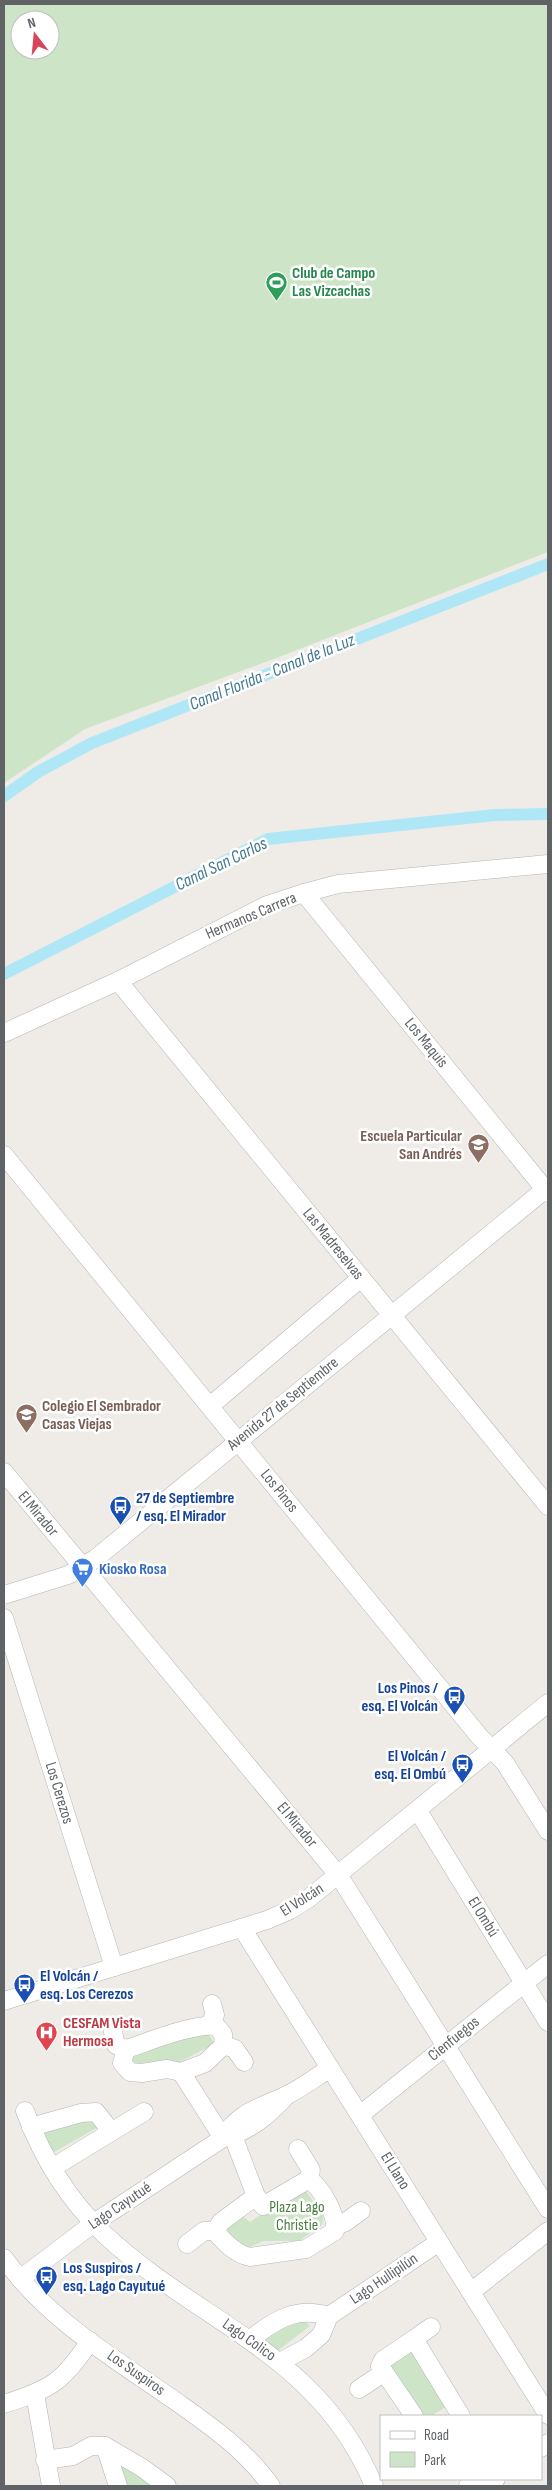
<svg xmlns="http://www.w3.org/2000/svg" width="552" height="2490" viewBox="0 0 552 2490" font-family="'Sofia Sans Condensed',sans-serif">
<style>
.green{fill:#cde4c7;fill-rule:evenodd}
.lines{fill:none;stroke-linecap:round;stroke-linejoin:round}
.canal{stroke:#b0e7f7;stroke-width:12}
.minor-casing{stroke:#b2b5b8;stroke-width:19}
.minor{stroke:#fff;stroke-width:18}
.labels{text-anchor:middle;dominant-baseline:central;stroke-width:5;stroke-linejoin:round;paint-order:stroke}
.leisure-label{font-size:16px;font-weight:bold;fill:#27864d;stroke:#fff;text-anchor:start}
.street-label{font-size:16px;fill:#5f6366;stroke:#fff}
.education-label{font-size:16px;font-weight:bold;fill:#785e54;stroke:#fff;text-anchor:end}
.transit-label{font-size:16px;font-weight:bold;fill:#164399;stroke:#fff;text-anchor:start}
.shop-label{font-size:16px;font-weight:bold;fill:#366cbe;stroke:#fff;text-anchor:start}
.health-label{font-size:16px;font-weight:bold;fill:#be3a42;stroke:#fff;text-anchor:start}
.park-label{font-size:16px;fill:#487e3e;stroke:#fff}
.water-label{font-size:18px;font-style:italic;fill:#43788e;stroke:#fff}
</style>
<rect width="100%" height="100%" fill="#efece7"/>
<g class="green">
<path d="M4 4H548V552L279 657 85 729 4 783ZM20 20H50V50H20Z"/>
<path d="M196 2031C205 2032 211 2034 214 2044L180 2062 157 2061 135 2064 127 2057Z"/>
<path d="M94 2117 100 2126 47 2156 36 2132Z"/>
<path d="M296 2190 306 2191 323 2216 322 2225 299 2241H263L244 2250 221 2229 240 2214 250 2222Z"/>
<path d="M300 2315 310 2326 276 2352 259 2341Z"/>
<path d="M415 2346 452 2403 431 2416H417L384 2366Z"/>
<path d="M114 2458 160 2486H123Z"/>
</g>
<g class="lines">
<g class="canal">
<path d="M4 796 38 772 92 743 548 564"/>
<path d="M4 974 268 839 495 815 548 814"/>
</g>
<defs>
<g id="minor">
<path d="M304 893 548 1193"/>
<path d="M118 981 548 1506"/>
<path d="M4 1033 118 981 267 905 304 893 338 884 548 864"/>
<path d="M4 1155 479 1736 505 1763 548 1831"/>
<path d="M210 1406 361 1278"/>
<path d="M4 1472 339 1876 548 2209"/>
<path d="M4 1595 68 1575 95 1559 548 1187"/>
<path d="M4 1618 114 1967"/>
<path d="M418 1811 548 2022"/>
<path d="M242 1928 548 2415"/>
<path d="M4 2001 267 1920 290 1910 308 1899 548 1703"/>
<path d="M209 2025 215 2015 212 2004"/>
<path d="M113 2032 116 2045 126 2049"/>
<path d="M224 2045 235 2049 244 2062"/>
<path d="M181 2072 205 2063 224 2045 223 2034 216 2026C194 2023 148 2042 126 2049L122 2063 130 2072 142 2073 167 2069 181 2072 223 2138"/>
<path d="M25 2111C42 2157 68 2199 104 2234 200 2324 319 2353 374 2486"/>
<path d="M360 2115 548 1964"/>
<path d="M31 2127 81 2113 96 2112 111 2131"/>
<path d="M233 2136 256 2196 221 2222 215 2231C224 2242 235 2254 250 2257L306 2249 335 2231C337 2214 322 2189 309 2179L263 2206 256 2196"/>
<path d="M223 2138C237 2112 262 2107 287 2095 302 2088 316 2077 330 2068"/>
<path d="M298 2149 311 2170 309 2179"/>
<path d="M52 2168 144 2112"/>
<path d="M336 2223H344L361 2211"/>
<path d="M187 2244 204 2231H215"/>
<path d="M4 2258C48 2321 119 2361 181 2405 215 2429 247 2452 271 2486"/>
<path d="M20 2279 94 2223 223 2138C249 2132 269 2115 287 2095"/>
<path d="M471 2292 548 2231"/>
<path d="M414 2339 431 2327"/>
<path d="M249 2340C276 2320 295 2306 329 2316"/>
<path d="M280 2362 306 2348 321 2335 329 2316 439 2242"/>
<path d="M359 2389 383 2373"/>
<path d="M35 2394 51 2486"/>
<path d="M4 2404C51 2389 63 2382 90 2341"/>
<path d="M414 2416 380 2366 383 2360 414 2339 461 2416"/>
<path d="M105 2446 118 2486"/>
<path d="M541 2448 548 2443"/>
<path d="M45 2460 73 2456 91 2446H105L141 2467 167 2486"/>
<path d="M468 2486 480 2479"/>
<path d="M489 2486 496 2479"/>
</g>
</defs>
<use href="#minor" class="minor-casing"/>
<use href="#minor" class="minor"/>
</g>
<defs>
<symbol id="stadium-pin" viewBox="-11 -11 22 30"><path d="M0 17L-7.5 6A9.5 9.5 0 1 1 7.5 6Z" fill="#2e9e5b" stroke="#fff"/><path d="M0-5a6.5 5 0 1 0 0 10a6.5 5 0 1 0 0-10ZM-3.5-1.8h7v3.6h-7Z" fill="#fff"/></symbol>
<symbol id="school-pin" viewBox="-11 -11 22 30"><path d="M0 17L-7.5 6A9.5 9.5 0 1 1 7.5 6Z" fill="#8d6e63" stroke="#fff"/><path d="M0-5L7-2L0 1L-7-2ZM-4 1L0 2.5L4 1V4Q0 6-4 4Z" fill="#fff"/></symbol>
<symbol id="bus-pin" viewBox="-11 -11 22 30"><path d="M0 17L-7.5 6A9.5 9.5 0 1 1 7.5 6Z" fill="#1a4fb4" stroke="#fff"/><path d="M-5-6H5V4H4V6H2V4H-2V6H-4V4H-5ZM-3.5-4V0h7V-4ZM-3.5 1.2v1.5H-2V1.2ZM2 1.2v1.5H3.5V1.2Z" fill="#fff"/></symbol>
<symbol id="supermarket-pin" viewBox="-11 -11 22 30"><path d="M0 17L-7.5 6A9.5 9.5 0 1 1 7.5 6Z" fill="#3f7fe0" stroke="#fff"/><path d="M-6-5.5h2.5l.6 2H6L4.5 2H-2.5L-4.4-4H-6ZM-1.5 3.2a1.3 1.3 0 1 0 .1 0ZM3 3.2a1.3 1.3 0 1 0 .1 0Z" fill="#fff"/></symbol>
<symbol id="hospital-pin" viewBox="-11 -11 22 30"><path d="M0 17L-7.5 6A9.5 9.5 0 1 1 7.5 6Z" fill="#e0444e" stroke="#fff"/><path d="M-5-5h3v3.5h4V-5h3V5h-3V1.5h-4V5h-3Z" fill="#fff"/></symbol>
</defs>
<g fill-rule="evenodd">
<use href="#stadium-pin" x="264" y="270" width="25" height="34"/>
<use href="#school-pin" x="466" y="1132" width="25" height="34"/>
<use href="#school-pin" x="14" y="1402" width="25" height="34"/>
<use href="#bus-pin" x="108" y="1494" width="25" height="34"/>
<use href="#supermarket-pin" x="70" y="1556" width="25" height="34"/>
<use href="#bus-pin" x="442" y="1684" width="25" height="34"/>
<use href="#bus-pin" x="450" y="1752" width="25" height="34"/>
<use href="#bus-pin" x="12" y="1972" width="25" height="34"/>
<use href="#hospital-pin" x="34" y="2020" width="25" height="34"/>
<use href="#bus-pin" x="34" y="2264" width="25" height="34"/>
</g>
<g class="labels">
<g class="leisure-label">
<text x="292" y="273">Club de Campo<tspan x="292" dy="18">Las Vizcachas</tspan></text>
</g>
<g class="street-label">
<text transform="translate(251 916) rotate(-23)">Hermanos Carrera</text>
<text transform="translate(426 1043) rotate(51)">Los Maquis</text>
<text transform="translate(333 1244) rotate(51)">Las Madreselvas</text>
<text transform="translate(283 1404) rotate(-39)">Avenida 27 de Septiembre</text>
<text transform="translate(279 1491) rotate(51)">Los Pinos</text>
<text transform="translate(38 1514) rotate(50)">El Mirador</text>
<text transform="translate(59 1793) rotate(73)">Los Cerezos</text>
<text transform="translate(297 1825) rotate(50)">El Mirador</text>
<text transform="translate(302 1900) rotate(-32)">El Volcán</text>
<text transform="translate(483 1917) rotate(58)">El Ombú</text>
<text transform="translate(454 2039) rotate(-39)">Cienfuegos</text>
<text transform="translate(395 2171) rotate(58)">El Llano</text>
<text transform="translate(120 2206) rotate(-34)">Lago Cayutué</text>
<text transform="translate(384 2279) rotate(-34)">Lago Hullipilún</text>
<text transform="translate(249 2340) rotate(35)">Lago Colico</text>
<text transform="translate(136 2373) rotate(35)">Los Suspiros</text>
</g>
<g class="education-label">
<text x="462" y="1136">Escuela Particular<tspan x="462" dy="18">San Andrés</tspan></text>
<text x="42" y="1406" text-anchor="start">Colegio El Sembrador<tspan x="42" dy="18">Casas Viejas</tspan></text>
</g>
<g class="transit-label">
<text x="136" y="1498">27 de Septiembre<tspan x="136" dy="18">/ esq. El Mirador</tspan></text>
<text x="438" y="1688" text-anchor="end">Los Pinos /<tspan x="438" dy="18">esq. El Volcán</tspan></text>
<text x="446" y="1756" text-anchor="end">El Volcán /<tspan x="446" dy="18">esq. El Ombú</tspan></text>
<text x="40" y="1976">El Volcán /<tspan x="40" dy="18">esq. Los Cerezos</tspan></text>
<text x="63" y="2268">Los Suspiros /<tspan x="63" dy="18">esq. Lago Cayutué</tspan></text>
</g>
<g class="shop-label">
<text x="99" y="1569">Kiosko Rosa</text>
</g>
<g class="health-label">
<text x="63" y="2023">CESFAM Vista<tspan x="63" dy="18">Hermosa</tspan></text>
</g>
<g class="park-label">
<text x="297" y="2207">Plaza Lago<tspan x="297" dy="18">Christie</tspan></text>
</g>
<g class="water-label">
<text transform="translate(272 672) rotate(-22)">Canal Florida - Canal de la Luz</text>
<text transform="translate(221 864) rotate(-26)">Canal San Carlos</text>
</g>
</g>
<rect width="552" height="2490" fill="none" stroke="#5f6366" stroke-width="10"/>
<rect x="380" y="2415" width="162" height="65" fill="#ffffff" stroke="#bfc1c2"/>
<rect x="390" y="2431" width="25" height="8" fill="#ffffff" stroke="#bfc1c2"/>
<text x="424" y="2440" font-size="15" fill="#5f6366">Road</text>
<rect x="390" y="2452" width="25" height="15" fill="#cde4c7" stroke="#bfc1c2"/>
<text x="424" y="2465" font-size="15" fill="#5f6366">Park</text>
<g transform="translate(35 35) rotate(344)"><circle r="24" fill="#ffffff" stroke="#bfc1c2"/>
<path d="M0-4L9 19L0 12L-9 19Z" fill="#d84559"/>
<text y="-8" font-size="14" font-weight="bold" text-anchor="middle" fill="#5f6366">N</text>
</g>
</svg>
